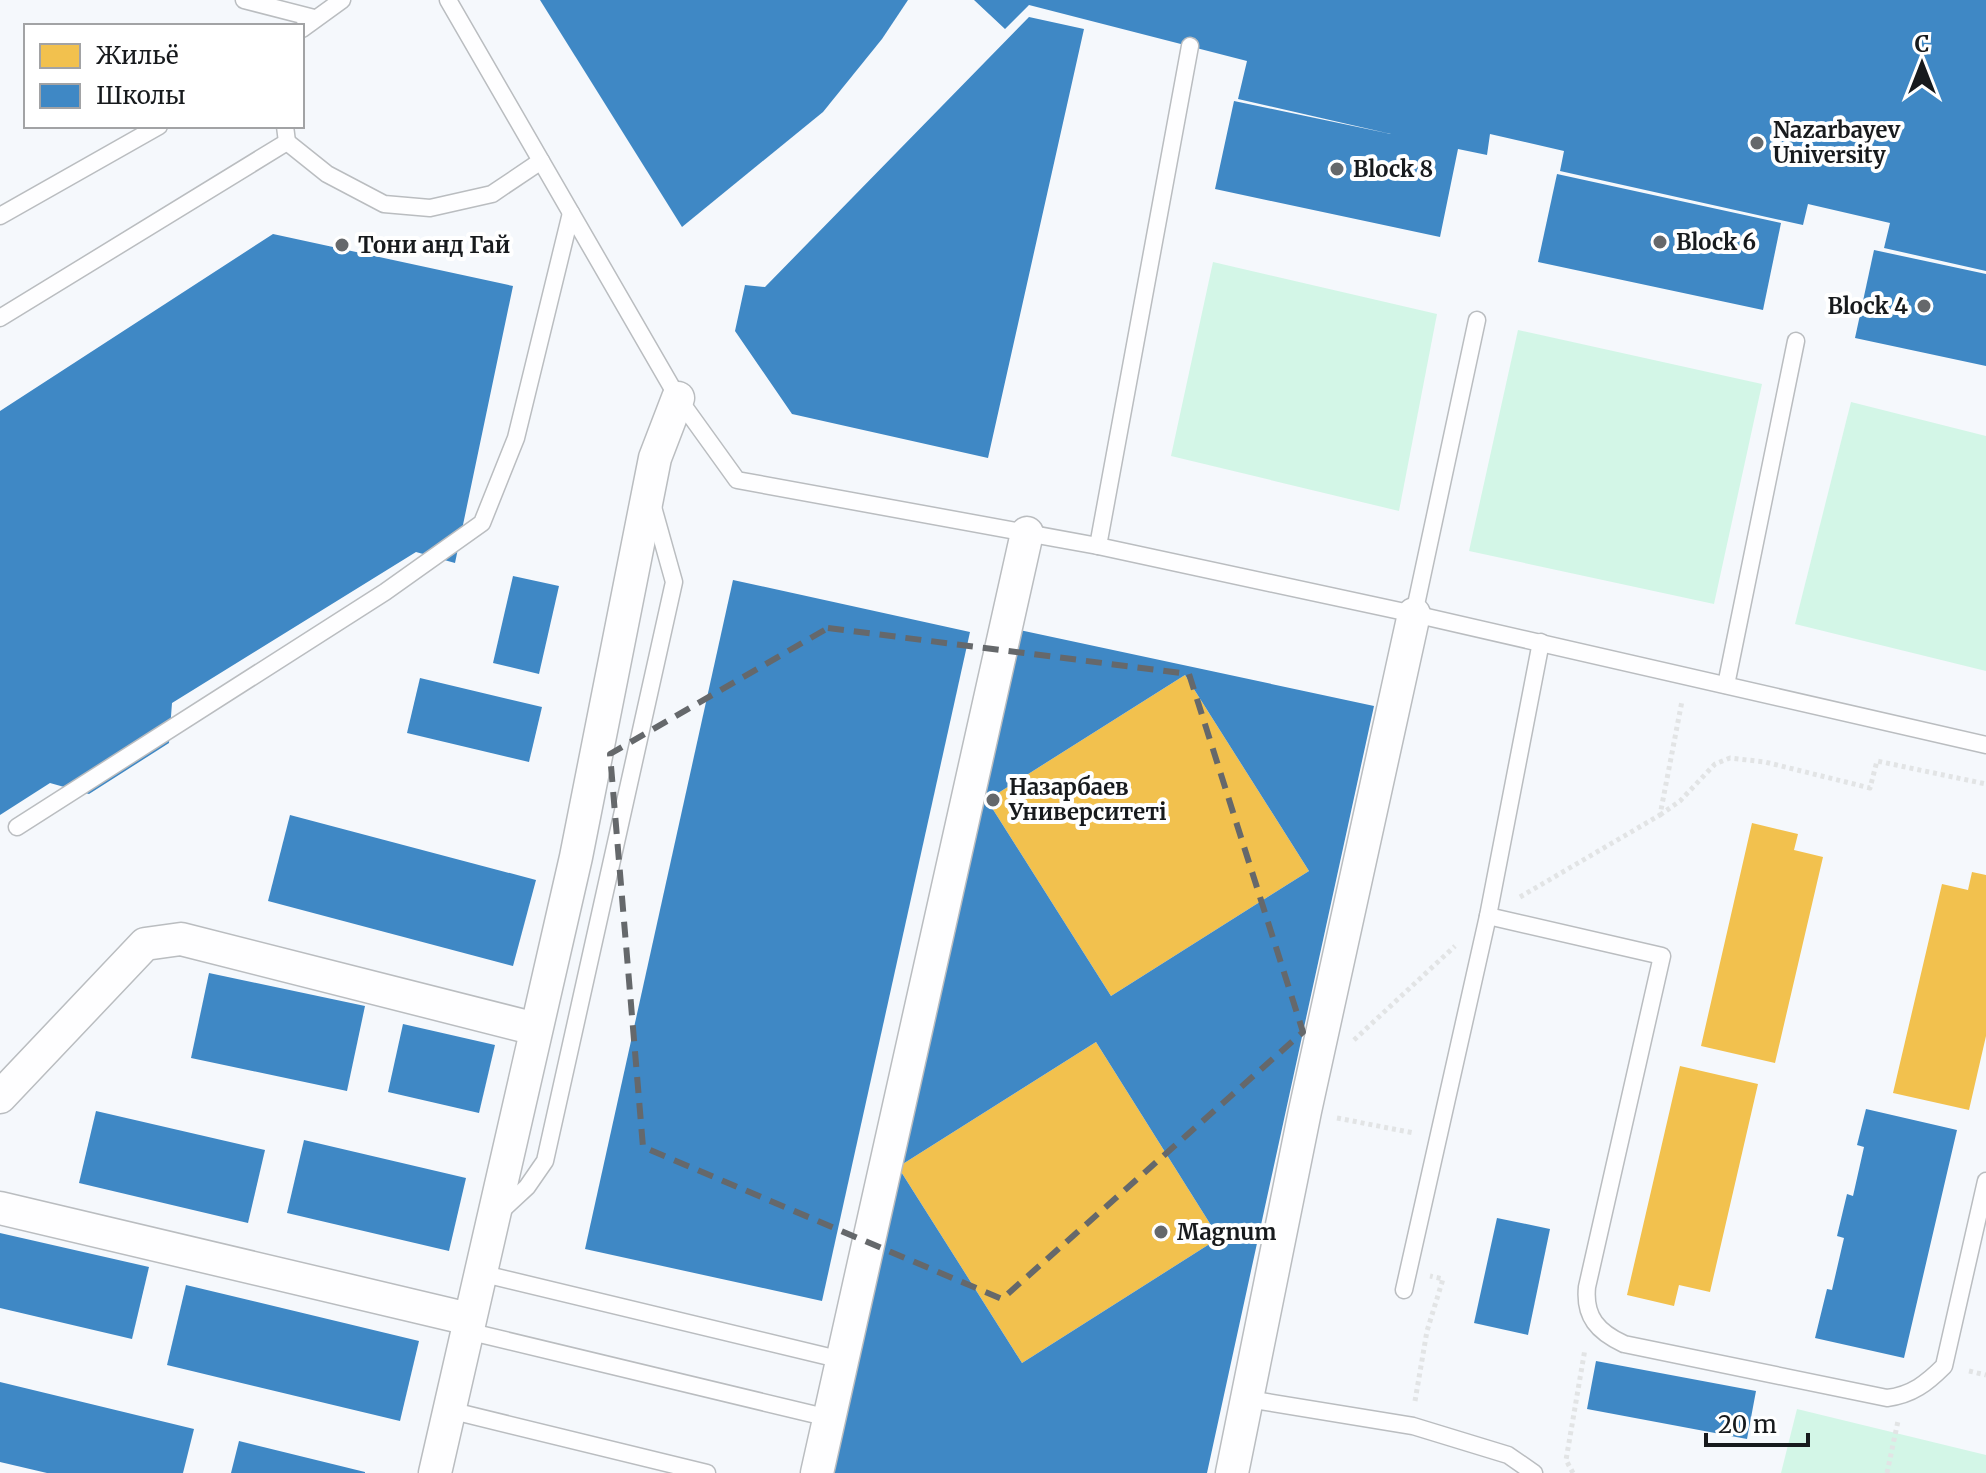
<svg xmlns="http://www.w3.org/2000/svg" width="1986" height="1473" viewBox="0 0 1986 1473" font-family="Merriweather,serif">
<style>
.green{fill:#d3f6e7}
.homes{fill:#f2c14e}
.schools{fill:#3f88c5;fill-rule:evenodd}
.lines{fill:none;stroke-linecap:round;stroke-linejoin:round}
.lane-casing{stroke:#babdc0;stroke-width:19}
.street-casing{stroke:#babdc0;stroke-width:35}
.path{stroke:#e2e4e5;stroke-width:5;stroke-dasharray:4 4;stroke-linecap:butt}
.lane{stroke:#fefeff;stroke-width:16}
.street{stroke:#fefeff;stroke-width:32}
.marked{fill:none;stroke:#65686b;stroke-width:6;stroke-dasharray:16 10;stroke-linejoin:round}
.poi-dot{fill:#65686b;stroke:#fff;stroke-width:3}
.labels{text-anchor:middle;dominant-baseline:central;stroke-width:8;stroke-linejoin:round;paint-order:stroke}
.poi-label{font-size:22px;font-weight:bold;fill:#171a1d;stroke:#fff;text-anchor:start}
</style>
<rect width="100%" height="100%" fill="#f5f8fc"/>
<g class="green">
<path d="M1213 262 1437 314 1399 511 1171 456Z"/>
<path d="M1518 330 1762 384 1714 604 1469 551Z"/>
<path d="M1851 402 1986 436V671L1795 624Z"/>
<path d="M1797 1409 1986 1455V1473H1781Z"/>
</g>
<g class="homes">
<path d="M1185 675 1309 871 1111 996 987 800Z"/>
<path d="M1752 823 1798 834 1794 850 1823 857 1775 1063 1701 1046Z"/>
<path d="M1972 872 1986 875V1036L1969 1110 1893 1093 1942 884 1968 890Z"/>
<path d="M1096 1042 1219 1238 1022 1363 898 1167Z"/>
<path d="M1680 1066 1758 1084 1710 1292 1679 1285 1674 1306 1627 1295Z"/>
</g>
<g class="schools">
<path d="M540 0H908L882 39 823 112 682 227Z"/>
<path d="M974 0H1986V271L1884 248 1890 223 1808 204 1803 225 1560 171 1564 151 1490 134 1487 155 1458 149 1440 237 1215 189 1234 101 1391 134 1238 99 1247 61 1029 5 1005 29Z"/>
<path d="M1029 17 1084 29 988 458 792 414 735 331 745 285 765 287Z"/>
<path d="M1557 174 1781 223 1763 310 1538 262Z"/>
<path d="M273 234 513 286 455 563 416 552 172 703 169 743 89 794 50 783 0 815V411Z"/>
<path d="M1874 250 1986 274V366L1855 338Z"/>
<path d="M513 576 559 586 539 674 493 663Z"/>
<path d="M733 580 970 632 822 1301 585 1249Z"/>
<path d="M1015 629 1374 706 1207 1473H831ZM1185 675 1309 871 1111 996 987 800ZM1096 1042 1219 1238 1022 1363 898 1167Z"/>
<path d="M420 678 542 707 529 762 407 733Z"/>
<path d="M290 815 536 880 513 966 268 901Z"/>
<path d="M209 973 365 1006 347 1091 191 1058Z"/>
<path d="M403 1024 495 1045 479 1113 388 1092Z"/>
<path d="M1866 1109 1957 1130 1904 1358 1815 1338 1827 1289 1832 1290 1844 1238 1837 1236 1847 1194 1853 1196 1864 1147 1857 1145Z"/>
<path d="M96 1111 265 1150 248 1223 79 1183Z"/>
<path d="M304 1140 466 1178 449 1251 287 1213Z"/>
<path d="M1497 1218 1550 1229 1528 1335 1474 1323Z"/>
<path d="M0 1233 149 1267 132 1339 0 1308Z"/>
<path d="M186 1285 419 1341 400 1421 167 1365Z"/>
<path d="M1596 1361 1756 1391 1747 1439 1587 1409Z"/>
<path d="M0 1382 194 1429 183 1473H47L0 1462Z"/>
<path d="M239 1441 365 1472V1473H231Z"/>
</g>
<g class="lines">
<defs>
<g id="lane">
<path d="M244 0 314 18"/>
<path d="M448 0 678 398 737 480 1098 546"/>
<path d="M302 29 342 0"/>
<path d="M1190 46 1098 546 1414 614 1986 745"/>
<path d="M287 142 327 174 384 204 430 208 492 194 541 161"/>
<path d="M0 216 159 126"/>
<path d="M0 318 287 142 285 126"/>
<path d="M1414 614 1477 320"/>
<path d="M1726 685 1796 341"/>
<path d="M17 827 385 592 482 523 516 438 571 213"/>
<path d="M1488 916 1662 956 1587 1287C1584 1317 1598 1332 1624 1344L1887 1398C1912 1395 1927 1383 1944 1366L1986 1181"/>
<path d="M499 1213 527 1187 545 1161 674 582 653 507"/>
<path d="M480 1273 842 1360"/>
<path d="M1404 1290 1488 916 1541 642"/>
<path d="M467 1331 829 1418"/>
<path d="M1248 1399 1413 1426 1508 1455 1534 1473"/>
<path d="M449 1410 707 1473"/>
</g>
<g id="street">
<path d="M0 1097 145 944 181 939 536 1029"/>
<path d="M0 1208 469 1319"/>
<path d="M435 1473 576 857 655 458 678 398"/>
<path d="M817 1473 1027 533"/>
<path d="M1232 1473 1305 1111 1414 614"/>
</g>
</defs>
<use href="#lane" class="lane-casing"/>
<use href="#street" class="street-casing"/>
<g class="path">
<path d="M1660 815 1680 801 1715 764 1730 758 1765 762 1870 788 1877 761 1986 784"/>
<path d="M1520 897 1660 815 1682 701"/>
<path d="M1354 1040 1455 946"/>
<path d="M1337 1118 1414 1133"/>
<path d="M1969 1371 1986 1375"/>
<path d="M1415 1401 1427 1331 1443 1279 1430 1276"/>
<path d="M1573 1473 1566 1460 1585 1349"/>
<path d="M1887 1473 1898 1421"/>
</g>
<use href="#lane" class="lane"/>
<use href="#street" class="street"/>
</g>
<path class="marked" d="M828 628 1189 674 1303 1032 1002 1299 643 1147 610 754Z"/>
<g class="poi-dot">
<circle cx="1757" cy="143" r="8"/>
<circle cx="1337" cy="169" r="8"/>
<circle cx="1660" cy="242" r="8"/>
<circle cx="342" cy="245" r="8"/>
<circle cx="1924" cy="306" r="8"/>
<circle cx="993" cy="800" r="8"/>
<circle cx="1161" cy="1232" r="8"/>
</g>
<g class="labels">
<g class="poi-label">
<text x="1773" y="130">Nazarbayev<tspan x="1773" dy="25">University</tspan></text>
<text x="1353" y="169">Block 8</text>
<text x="1676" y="242">Block 6</text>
<text x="358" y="245">Тони анд Гай</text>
<text x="1908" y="306" text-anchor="end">Block 4</text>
<text x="1009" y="787">Назарбаев<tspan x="1009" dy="25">Университеті</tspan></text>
<text x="1177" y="1232">Magnum</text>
</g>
</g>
<rect x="24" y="24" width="280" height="104" fill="#ffffff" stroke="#a2a3a5" stroke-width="2"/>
<rect x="40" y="44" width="40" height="24" fill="#f2c14e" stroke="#a2a3a5" stroke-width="2"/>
<text x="96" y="64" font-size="24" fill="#171a1d">Жильё</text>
<rect x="40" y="84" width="40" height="24" fill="#3f88c5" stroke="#a2a3a5" stroke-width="2"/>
<text x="96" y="104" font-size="24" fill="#171a1d">Школы</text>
<g transform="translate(1922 64)" stroke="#ffffff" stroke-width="6" paint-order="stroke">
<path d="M0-6L14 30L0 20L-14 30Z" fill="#171a1d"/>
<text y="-12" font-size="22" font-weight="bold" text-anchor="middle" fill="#171a1d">С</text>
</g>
<path d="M1706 1433v12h102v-12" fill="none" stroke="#171a1d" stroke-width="4"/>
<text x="1718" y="1433" font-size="24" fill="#171a1d" stroke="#ffffff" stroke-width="6" paint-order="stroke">20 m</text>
</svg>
